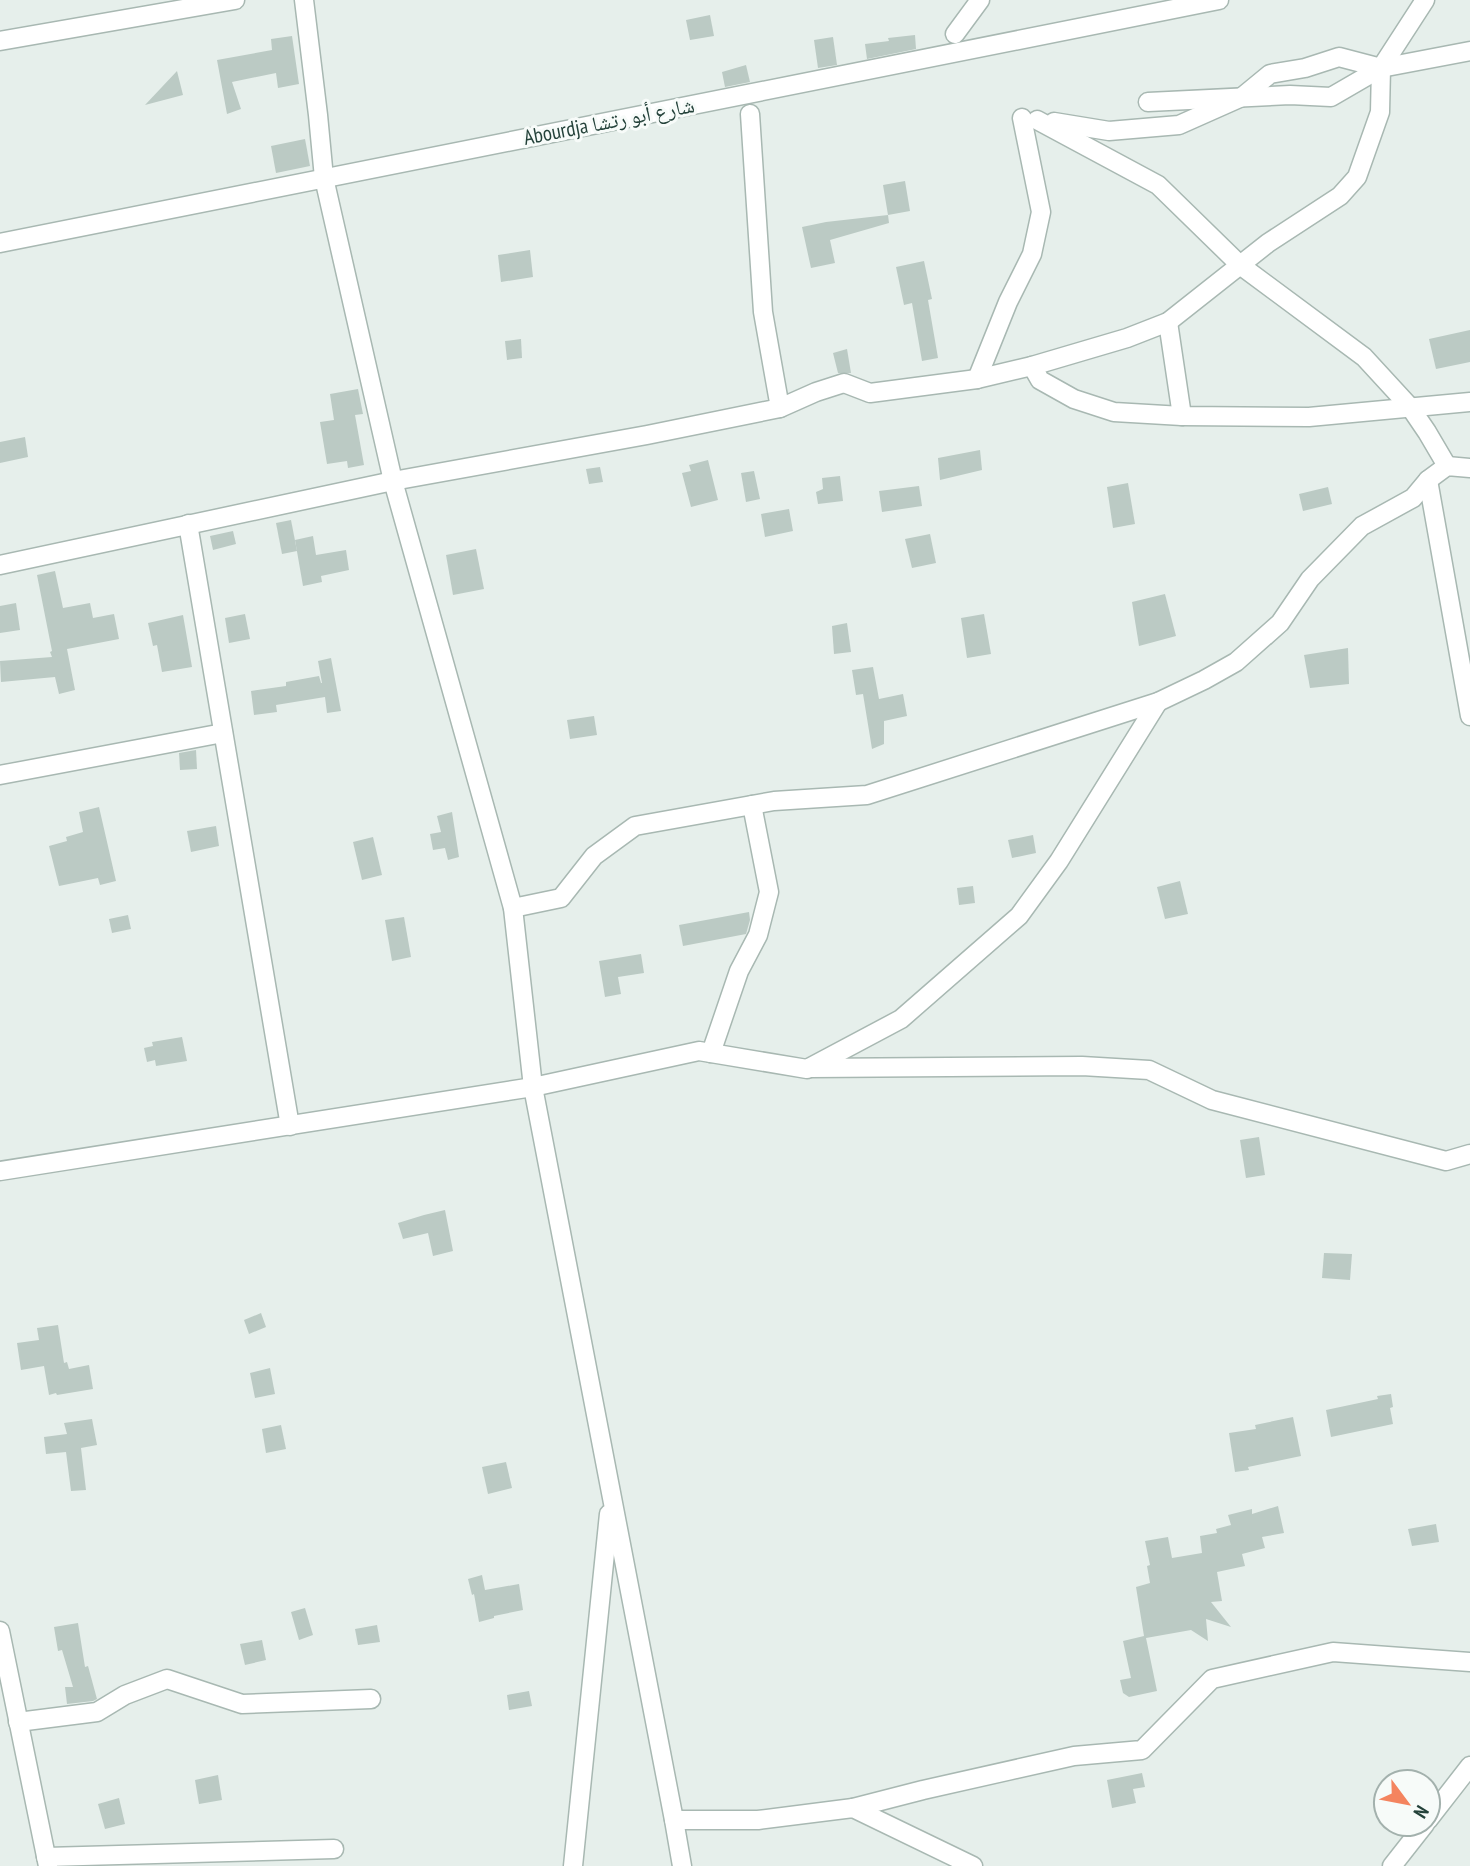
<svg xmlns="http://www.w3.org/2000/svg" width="1470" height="1866" viewBox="0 0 1470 1866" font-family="'PT Sans Narrow','Noto Naskh Arabic',sans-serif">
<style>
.building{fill:#bbcac4}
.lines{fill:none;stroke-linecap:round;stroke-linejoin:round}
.street-casing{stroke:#a8b8b2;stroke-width:21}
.street{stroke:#fff;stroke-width:18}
.labels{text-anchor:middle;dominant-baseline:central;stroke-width:6;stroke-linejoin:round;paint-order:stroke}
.street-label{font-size:21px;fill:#24423a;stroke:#f7fbf9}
</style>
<rect width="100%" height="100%" fill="#e6efeb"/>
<g class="building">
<path d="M710 15 714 36 690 40 686 20Z"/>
<path d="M915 35 916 49 867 59 865 44 889 41 888 38Z"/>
<path d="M292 36 299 84 278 88 276 73 232 82 241 109 227 114 217 60 272 50 271 39Z"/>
<path d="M833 37 837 65 818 68 814 40Z"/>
<path d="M746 65 750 82 725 87 722 72Z"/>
<path d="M177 71 183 95 145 105Z"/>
<path d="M305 139 310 166 276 173 271 146Z"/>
<path d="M905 181 910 211 888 215 883 185Z"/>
<path d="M888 215 889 223 830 240 835 263 811 268 802 227 826 222Z"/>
<path d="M530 250 533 277 501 282 498 255Z"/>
<path d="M924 261 932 299 928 300 938 358 922 361 912 303 904 305 896 267Z"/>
<path d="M1470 330V362L1436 369 1429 339Z"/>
<path d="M521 339 522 358 507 360 505 341Z"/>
<path d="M847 349 851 373H838L833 353Z"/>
<path d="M358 389 363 414 355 415 364 465 348 468 347 461 327 464 320 422 334 420 330 394Z"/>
<path d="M25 437 28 457 0 463V442Z"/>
<path d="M980 450 982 470 940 480 938 458Z"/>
<path d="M708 460 718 500 691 507 682 473 691 471 689 465Z"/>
<path d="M600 467 603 482 589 484 586 469Z"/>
<path d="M754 471 760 499 746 502 741 473Z"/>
<path d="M840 476 843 501 818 504 816 492 823 489 822 478Z"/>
<path d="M1128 483 1135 524 1113 528 1107 487Z"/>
<path d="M919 486 922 506 882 512 879 491Z"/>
<path d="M1328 487 1332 504 1303 511 1299 494Z"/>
<path d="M789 509 793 531 765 537 761 514Z"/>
<path d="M291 520 297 551 282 554 276 523Z"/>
<path d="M233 531 236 544 213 550 210 536Z"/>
<path d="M930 534 936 563 912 568 905 539Z"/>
<path d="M313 536 316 555 346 550 349 570 321 576 322 582 303 586 295 540Z"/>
<path d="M476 549 484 589 453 595 446 555Z"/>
<path d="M55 571 63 608 90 603 93 618 114 614 119 639 67 649 75 690 59 694 55 677 1 682 0 661 52 657 50 652 52 651 37 575Z"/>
<path d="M1165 594 1176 636 1139 646 1132 602Z"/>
<path d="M16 603 20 630 0 633V606Z"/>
<path d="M245 614 250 639 229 643 225 618Z"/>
<path d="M984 614 991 654 967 658 961 618Z"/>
<path d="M183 615 192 667 162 672 157 645 153 646 148 623Z"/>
<path d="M847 623 851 652 834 654 832 626Z"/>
<path d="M1348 648 1349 684 1310 688 1304 655Z"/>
<path d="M331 658 341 711 327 713 325 697 276 705 277 712 254 715 251 691 286 686V682L319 676 321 683H322L318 661Z"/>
<path d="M873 667 879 699 903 694 907 716 884 721V744L872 749 863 694 856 695 852 670Z"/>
<path d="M594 716 597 735 570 739 567 720Z"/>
<path d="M196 750 197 769 180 770 179 753Z"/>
<path d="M99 807 116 881 100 885 98 878 59 886 49 846 67 841 66 837 83 832 79 812Z"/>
<path d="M452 812 459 857 448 860 445 848 433 850 430 834 441 832 437 816Z"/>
<path d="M216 826 219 846 191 852 187 831Z"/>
<path d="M1033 835 1036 853 1012 858 1008 840Z"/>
<path d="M373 837 382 875 362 880 353 842Z"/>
<path d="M1180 881 1188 914 1165 919 1157 887Z"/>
<path d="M973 886 975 903 959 905 957 888Z"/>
<path d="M749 912 750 920 746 934 683 946 679 925Z"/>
<path d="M128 915 131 929 112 933 109 919Z"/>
<path d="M404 917 411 957 392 961 385 920Z"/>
<path d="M641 954 644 973 618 977 621 994 605 997 599 961Z"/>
<path d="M182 1037 187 1061 156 1066 155 1060 147 1062 144 1048 153 1046 152 1042Z"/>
<path d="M1259 1137 1265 1175 1246 1178 1240 1140Z"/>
<path d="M445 1210 453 1251 433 1256 428 1233 403 1239 398 1223 424 1215Z"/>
<path d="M1324 1253 1352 1254 1350 1280 1322 1278Z"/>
<path d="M261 1313 266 1327 249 1334 244 1320Z"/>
<path d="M58 1325 64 1363 67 1362 69 1369 89 1365 93 1389 57 1395 56 1393 49 1395 44 1366 21 1370 17 1343 39 1340 37 1328Z"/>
<path d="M270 1368 275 1394 255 1398 250 1373Z"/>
<path d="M1391 1394 1393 1407 1390 1408 1393 1424 1331 1437 1326 1410 1378 1399 1377 1396Z"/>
<path d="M1293 1417 1301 1456 1248 1467 1249 1470 1235 1472 1229 1433 1256 1429 1255 1425Z"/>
<path d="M92 1419 97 1445 81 1448 86 1490 71 1491 66 1452 46 1454 44 1437 67 1434 64 1423Z"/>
<path d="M281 1425 286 1449 266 1453 262 1429Z"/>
<path d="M506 1462 512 1488 488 1494 482 1467Z"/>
<path d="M1278 1506 1284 1533 1262 1537 1265 1548 1242 1554 1245 1566 1217 1572 1222 1601 1211 1602 1231 1627 1206 1619 1208 1641 1191 1630 1146 1638 1157 1691 1129 1697 1123 1693 1120 1680 1131 1678 1123 1641 1144 1636 1136 1587 1150 1583 1147 1566 1150 1565 1145 1541 1168 1537 1172 1558 1202 1553 1200 1536 1217 1533 1216 1529 1231 1525 1228 1515 1252 1509V1514Z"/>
<path d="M1436 1524 1439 1542 1412 1546 1408 1529Z"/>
<path d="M482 1575 485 1590 519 1584 523 1610 494 1616V1618L479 1622 474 1594 472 1595 468 1579Z"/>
<path d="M305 1608 313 1635 299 1640 291 1612Z"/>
<path d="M78 1623 85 1667 88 1666 97 1699 93 1701 67 1704 65 1687H73L62 1650 58 1651 54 1627Z"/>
<path d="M377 1625 380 1642 358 1645 355 1629Z"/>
<path d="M262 1640 266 1660 245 1665 240 1644Z"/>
<path d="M529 1691 532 1706 509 1710 507 1695Z"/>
<path d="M1142 1773 1145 1787 1133 1789 1136 1803 1112 1808 1107 1780Z"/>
<path d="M218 1775 222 1800 199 1804 195 1780Z"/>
<path d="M119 1798 125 1824 105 1829 98 1804Z"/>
</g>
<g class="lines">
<defs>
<g id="street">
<path d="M304 0 318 115 324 178 393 481 513 908 533 1087 674 1820 682 1866"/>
<path d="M955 34 980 0"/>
<path d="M0 41 235 0"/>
<path d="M1148 102 1290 95 1331 97 1381 68 1470 51"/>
<path d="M1037 120 1158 185 1240 265 1364 357 1410 407 1427 432 1447 466"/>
<path d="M1054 122 1109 131 1179 125 1242 97 1270 74 1305 68 1339 57 1381 68"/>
<path d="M0 243 1219 0"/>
<path d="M1168 322 1182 416"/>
<path d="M1032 366 1040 380 1074 399 1114 412 1182 416 1309 417 1470 402"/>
<path d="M977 379 1008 302 1032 254 1041 212 1022 118"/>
<path d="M780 408 816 392 844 383 870 393 977 379 1032 366 1127 338 1168 322 1268 243 1340 196 1357 177 1380 112 1381 68 1425 0"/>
<path d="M1428 480 1470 716"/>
<path d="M188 524 290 1126"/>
<path d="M0 565 393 481 647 435 780 408 763 312 750 114"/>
<path d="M0 775 223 733"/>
<path d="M513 908 561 898 594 856 635 826 774 801 867 795 1158 702 1204 680 1236 662 1280 623 1310 579 1362 526 1413 498 1428 480 1447 466 1470 468"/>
<path d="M711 1053 739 971 758 935 769 892 752 805"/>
<path d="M810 1068 1082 1066 1149 1070 1212 1100 1446 1161 1470 1154"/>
<path d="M0 1171 533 1087 699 1051 807 1069 901 1019 1019 916 1059 861 1158 702"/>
<path d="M0 1631 48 1866"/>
<path d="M18 1722 97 1712 125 1695 167 1679 242 1704 371 1699"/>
<path d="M853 1808 923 1790 1074 1756 1142 1750 1212 1679 1333 1652 1470 1662"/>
<path d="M674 1820H758L853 1808 973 1866"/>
<path d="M1428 1820 1470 1766"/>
<path d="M46 1857 334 1849"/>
<path d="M573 1866 609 1514"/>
<path d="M1392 1866 1425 1824"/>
</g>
</defs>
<use href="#street" class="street-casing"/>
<use href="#street" class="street"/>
</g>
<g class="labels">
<g class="street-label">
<text transform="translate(609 121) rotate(-11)">Abourdja شارع أبو رتشا</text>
</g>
</g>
<g transform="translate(1407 1803) rotate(122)"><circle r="33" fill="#f7fbf9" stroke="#a3b1ad" stroke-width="2"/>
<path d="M0-5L12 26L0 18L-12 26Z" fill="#f4845f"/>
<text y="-10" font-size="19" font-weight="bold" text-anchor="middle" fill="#24423a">N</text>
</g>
</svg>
